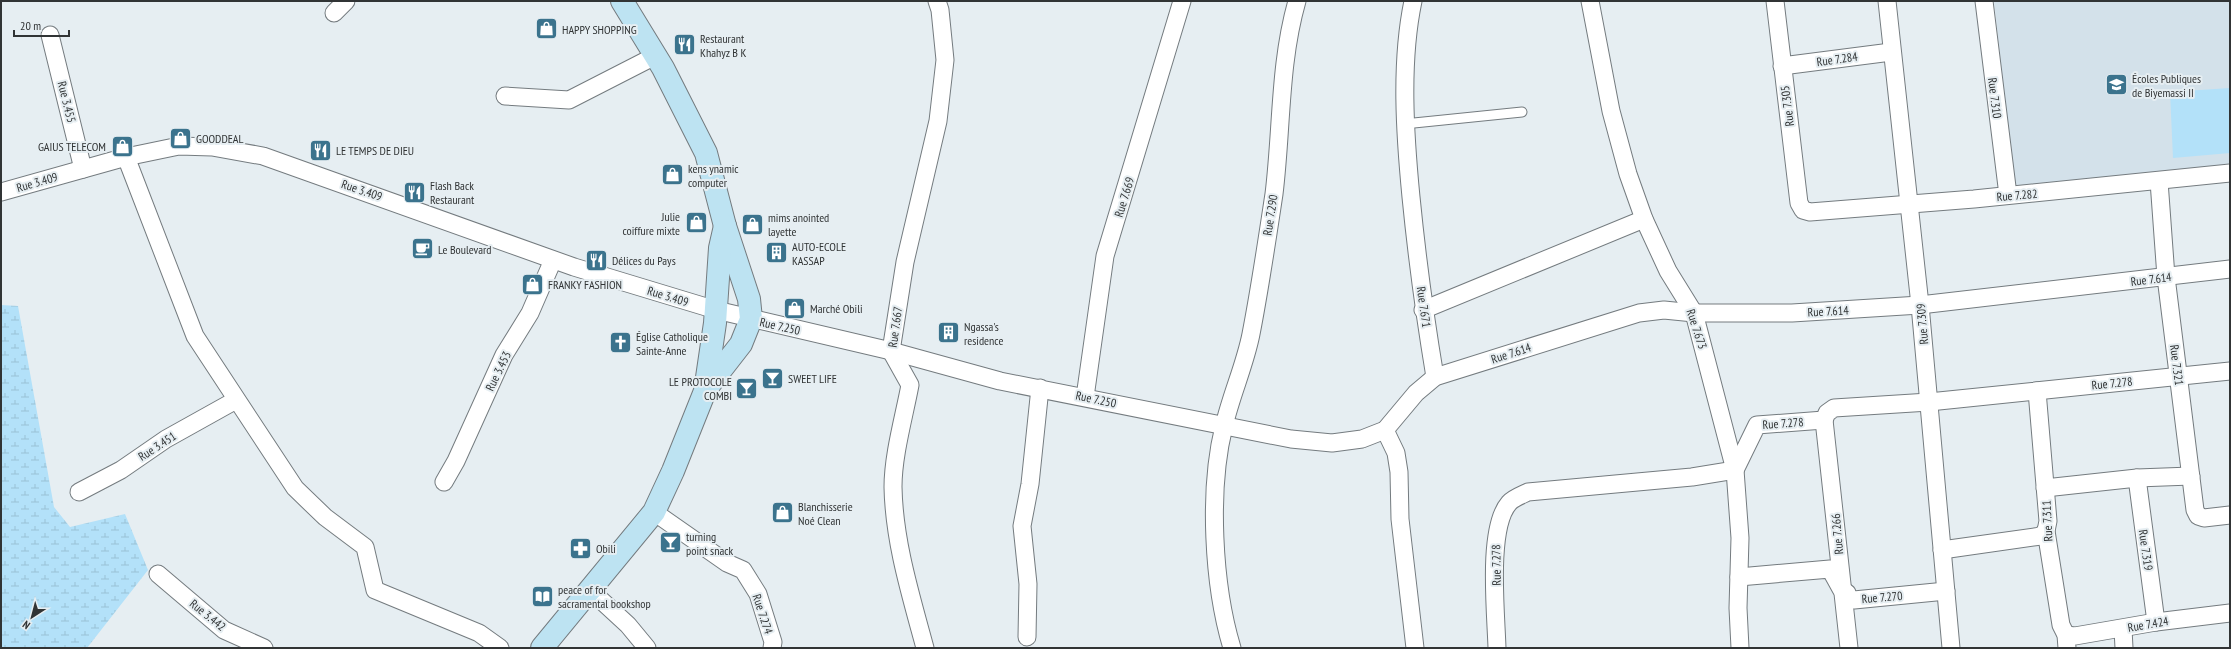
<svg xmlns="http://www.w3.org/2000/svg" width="2231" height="649" viewBox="0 0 2231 649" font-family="'PT Sans Narrow',sans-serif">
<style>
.built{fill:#d3e1ea}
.grass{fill:#b3e1f9}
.wetland{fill:url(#wetland-marsh)}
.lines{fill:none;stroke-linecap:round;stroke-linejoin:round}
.lane-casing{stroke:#747b7f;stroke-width:11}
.street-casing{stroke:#747b7f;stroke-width:19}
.secondary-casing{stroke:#747b7f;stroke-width:24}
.lane{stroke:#fff;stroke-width:9}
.street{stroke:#fff;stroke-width:17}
.secondary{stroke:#bde3f2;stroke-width:22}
.labels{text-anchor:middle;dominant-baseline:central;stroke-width:4;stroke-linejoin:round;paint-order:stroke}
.poi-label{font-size:12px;fill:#313435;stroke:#e6eef2;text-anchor:start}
.street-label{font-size:12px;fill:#313435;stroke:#e6eef2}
</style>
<defs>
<pattern id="wetland-marsh" width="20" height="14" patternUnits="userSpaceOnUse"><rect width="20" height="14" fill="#b3e1f9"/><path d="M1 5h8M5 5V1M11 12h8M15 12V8" fill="none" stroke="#9ac2d6"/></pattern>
</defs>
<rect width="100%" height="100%" fill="#e6eef2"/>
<path class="built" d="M1994 1H2230V169L2015 190Z"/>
<path class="grass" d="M2230 88V153L2173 158 2170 92Z"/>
<path class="wetland" d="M1 305 18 306 54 507 70 527 125 514 148 570 87 648H1Z"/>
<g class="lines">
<defs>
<path id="lane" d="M1404 124 1522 112"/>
<g id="street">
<path d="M1413 1C1400 63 1405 135 1411 197 1417 258 1425 317 1435 377"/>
<path d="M1590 1 1611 111 1628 174 1644 219 1668 271 1694 313 1735 470 1740 538 1738 608 1740 648"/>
<path d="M1775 1 1799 203 1803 210 1810 212 1974 199 2230 173"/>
<path d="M1887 1 1920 305 1951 648"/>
<path d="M1984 1 2008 195"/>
<path d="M334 13 346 1"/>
<path d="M50 35 83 169"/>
<path d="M1782 66 1891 52"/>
<path d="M505 96 569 100 655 56"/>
<path d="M126 157 195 336 295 488 325 517 365 547 375 590 479 633 500 648"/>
<path d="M2159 181 2166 277 2195 510 2198 516 2204 518 2230 515"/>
<path d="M1 192 126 157 179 146 212 147 263 156 574 267 716 310 891 351 1000 381 1291 439 1332 443 1362 439 1385 430 1416 393 1435 377 1639 313 1664 310 1694 313H1792L1920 305 2230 269"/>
<path d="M1423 310 1644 219"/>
<path d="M2037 391 2048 521 2046 531 2061 625 2066 635 2067 648"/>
<path d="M1085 397 1105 256 1182 1"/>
<path d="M1824 420 1849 648"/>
<path d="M1385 430 1396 453 1399 472 1400 519 1415 648"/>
<path d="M2137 478 2156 622"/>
<path d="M444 482 456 461 504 355 530 313 553 260"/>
<path d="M2045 488 2137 478 2191 476"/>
<path d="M79 492 121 470 166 439 236 400"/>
<path d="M654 512 727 563 743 570 758 594 773 642 772 648"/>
<path d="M1942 550 2041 536 2046 531"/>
<path d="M158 574 224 630 264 648"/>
<path d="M1739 577 1830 569 1841 589 1847 593V597L1854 600 1946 591"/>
<path d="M590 590 628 625 647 648"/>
<path d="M2123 629 2124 648"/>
<path d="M2066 635 2075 636 2156 622 2230 613"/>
<path d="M1027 637 1028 584 1022 526 1030 484 1040 388"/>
<path d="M925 648C911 596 894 542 893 487 893 455 904 417 910 385L891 351 905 262 938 121 945 60 940 10 937 1"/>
<path d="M1232 648C1213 585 1208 490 1224 426 1231 395 1245 365 1251 334 1260 288 1267 240 1274 194 1282 129 1279 64 1297 1"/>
<path d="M1497 648C1496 613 1487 528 1509 503 1513 498 1522 495 1528 492L1692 477 1735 470 1757 425 1824 420 1827 413 1834 408 1929 402 2230 371"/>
</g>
<g id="secondary">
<path d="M622 1 663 68 706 153 725 226 749 299 751 319 741 344 706 389"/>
<path d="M542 648 654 512 673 471 705 391 715 323 720 248 725 226"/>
</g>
</defs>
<use href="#lane" class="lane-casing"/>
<use href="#street" class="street-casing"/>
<use href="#secondary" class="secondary-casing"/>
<use href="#lane" class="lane"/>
<use href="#street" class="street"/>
<use href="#secondary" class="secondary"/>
</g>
<defs>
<symbol id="shop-square" viewBox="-11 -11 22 22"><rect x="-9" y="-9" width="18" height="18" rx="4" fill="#3b738d" stroke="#e6eef2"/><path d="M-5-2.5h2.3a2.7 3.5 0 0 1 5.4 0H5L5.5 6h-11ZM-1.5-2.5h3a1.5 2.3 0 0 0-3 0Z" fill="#fff"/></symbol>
<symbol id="restaurant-square" viewBox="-11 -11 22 22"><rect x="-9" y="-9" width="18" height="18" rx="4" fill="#3b738d" stroke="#e6eef2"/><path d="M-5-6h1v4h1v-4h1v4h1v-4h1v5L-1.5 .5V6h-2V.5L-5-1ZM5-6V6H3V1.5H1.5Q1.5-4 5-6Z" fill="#fff"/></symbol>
<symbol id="school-square" viewBox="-11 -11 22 22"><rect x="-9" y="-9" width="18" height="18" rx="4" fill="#3b738d" stroke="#e6eef2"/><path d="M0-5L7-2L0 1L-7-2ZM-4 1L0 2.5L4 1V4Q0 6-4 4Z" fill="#fff"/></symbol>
<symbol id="cafe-square" viewBox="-11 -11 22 22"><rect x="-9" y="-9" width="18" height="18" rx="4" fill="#3b738d" stroke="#e6eef2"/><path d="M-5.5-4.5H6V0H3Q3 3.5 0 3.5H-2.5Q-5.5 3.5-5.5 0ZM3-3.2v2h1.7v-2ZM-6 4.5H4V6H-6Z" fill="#fff"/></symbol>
<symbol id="building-square" viewBox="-11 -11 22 22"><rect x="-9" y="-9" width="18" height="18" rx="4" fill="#3b738d" stroke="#e6eef2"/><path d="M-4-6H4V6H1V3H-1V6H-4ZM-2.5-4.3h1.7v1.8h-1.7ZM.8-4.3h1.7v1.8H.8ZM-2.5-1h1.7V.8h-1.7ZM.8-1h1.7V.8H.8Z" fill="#fff"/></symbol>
<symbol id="church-square" viewBox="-11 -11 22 22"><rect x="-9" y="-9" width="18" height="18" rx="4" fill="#3b738d" stroke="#e6eef2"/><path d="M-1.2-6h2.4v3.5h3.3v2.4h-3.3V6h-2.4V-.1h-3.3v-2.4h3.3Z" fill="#fff"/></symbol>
<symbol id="bar-square" viewBox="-11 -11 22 22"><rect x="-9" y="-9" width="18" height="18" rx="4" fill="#3b738d" stroke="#e6eef2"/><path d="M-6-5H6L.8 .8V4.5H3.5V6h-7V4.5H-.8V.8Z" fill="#fff"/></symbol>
<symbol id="pharmacy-square" viewBox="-11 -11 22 22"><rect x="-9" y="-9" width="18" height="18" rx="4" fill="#3b738d" stroke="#e6eef2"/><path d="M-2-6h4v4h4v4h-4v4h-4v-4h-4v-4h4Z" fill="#fff"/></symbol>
<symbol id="library-square" viewBox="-11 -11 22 22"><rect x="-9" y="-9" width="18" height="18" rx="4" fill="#3b738d" stroke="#e6eef2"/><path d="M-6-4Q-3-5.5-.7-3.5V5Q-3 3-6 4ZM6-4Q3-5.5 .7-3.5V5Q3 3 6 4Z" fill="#fff"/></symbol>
</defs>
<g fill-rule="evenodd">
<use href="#shop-square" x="534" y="16" width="25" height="25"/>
<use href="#restaurant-square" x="672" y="32" width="25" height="25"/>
<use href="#school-square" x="2104" y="72" width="25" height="25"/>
<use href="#shop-square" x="168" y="126" width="25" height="25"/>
<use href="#shop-square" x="110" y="134" width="25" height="25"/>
<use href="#restaurant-square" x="308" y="138" width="25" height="25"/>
<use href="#shop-square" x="660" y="162" width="25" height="25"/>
<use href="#restaurant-square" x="402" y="180" width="25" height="25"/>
<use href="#shop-square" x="684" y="210" width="25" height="25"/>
<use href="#shop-square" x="740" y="212" width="25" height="25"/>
<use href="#cafe-square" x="410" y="236" width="25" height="25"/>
<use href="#building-square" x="764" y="240" width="25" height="25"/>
<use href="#restaurant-square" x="584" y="248" width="25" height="25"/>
<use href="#shop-square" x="520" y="272" width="25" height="25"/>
<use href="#shop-square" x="782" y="296" width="25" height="25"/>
<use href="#building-square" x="936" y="320" width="25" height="25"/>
<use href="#church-square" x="608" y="330" width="25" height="25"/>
<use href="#bar-square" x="760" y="366" width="25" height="25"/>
<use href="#bar-square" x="734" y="376" width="25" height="25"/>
<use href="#shop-square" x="770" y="500" width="25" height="25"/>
<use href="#bar-square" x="658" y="530" width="25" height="25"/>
<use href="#pharmacy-square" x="568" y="536" width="25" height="25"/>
<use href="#library-square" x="530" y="584" width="25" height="25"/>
</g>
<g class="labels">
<g class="poi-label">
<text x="562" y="29">HAPPY SHOPPING</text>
<text x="700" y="38">Restaurant<tspan x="700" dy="14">Khahyz B K</tspan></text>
<text x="2132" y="78">Écoles Publiques<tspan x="2132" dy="14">de Biyemassi II</tspan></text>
<text x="196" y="138">GOODDEAL</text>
<text x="106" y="146" text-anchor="end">GAIUS TELECOM</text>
<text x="336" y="150">LE TEMPS DE DIEU</text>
<text x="688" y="168">kens ynamic<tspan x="688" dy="14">computer</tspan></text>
<text x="430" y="185">Flash Back<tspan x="430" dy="14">Restaurant</tspan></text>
<text x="680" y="216" text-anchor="end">Julie<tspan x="680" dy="14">coiffure mixte</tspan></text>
<text x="768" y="217">mims anointed<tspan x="768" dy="14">layette</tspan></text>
<text x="792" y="246">AUTO-ECOLE<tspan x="792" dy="14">KASSAP</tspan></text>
<text x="438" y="249">Le Boulevard</text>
<text x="612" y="260">Délices du Pays</text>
<text x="548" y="284">FRANKY FASHION</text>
<text x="810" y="308">Marché Obili</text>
<text x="964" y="326">Ngassa's<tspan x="964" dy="14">residence</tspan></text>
<text x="636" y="336">Église Catholique<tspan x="636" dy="14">Sainte-Anne</tspan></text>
<text x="788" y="378">SWEET LIFE</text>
<text x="732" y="381" text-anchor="end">LE PROTOCOLE<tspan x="732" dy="14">COMBI</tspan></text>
<text x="798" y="506">Blanchisserie<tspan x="798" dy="14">Noé Clean</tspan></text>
<text x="686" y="536">turning<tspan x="686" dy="14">point snack</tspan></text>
<text x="596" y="548">Obili</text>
<text x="558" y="589">peace of for<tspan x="558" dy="14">sacramental bookshop</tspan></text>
</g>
<g class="street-label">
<text transform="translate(1837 59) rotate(-8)">Rue 7.284</text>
<text transform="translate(1995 98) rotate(83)">Rue 7.310</text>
<text transform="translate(67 102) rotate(76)">Rue 3.455</text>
<text transform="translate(1787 106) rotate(-97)">Rue 7.305</text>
<text transform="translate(37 182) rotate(-16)">Rue 3.409</text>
<text transform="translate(362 190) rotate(19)">Rue 3.409</text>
<text transform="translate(2017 195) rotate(-5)">Rue 7.282</text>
<text transform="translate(1124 197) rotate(-73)">Rue 7.669</text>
<text transform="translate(1270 215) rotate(-81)">Rue 7.290</text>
<text transform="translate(2151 279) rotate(-7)">Rue 7.614</text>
<text transform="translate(668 296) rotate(17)">Rue 3.409</text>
<text transform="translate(1424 307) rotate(82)">Rue 7.671</text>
<text transform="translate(1828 311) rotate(-3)">Rue 7.614</text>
<text transform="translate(1922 324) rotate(-95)">Rue 7.309</text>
<text transform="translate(780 326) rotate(13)">Rue 7.250</text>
<text transform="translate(895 327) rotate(-82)">Rue 7.667</text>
<text transform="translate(1697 329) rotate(72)">Rue 7.673</text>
<text transform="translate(1511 353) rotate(-18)">Rue 7.614</text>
<text transform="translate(2177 365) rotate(83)">Rue 7.321</text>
<text transform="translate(498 371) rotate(-64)">Rue 3.453</text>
<text transform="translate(2112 383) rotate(-6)">Rue 7.278</text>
<text transform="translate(1096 399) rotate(12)">Rue 7.250</text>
<text transform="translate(1783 423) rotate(-4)">Rue 7.278</text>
<text transform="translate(157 446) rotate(-33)">Rue 3.451</text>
<text transform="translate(2047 521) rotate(-93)">Rue 7.311</text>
<text transform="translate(1837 534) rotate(-95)">Rue 7.266</text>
<text transform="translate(2146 550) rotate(82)">Rue 7.319</text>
<text transform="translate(1496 565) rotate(-91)">Rue 7.278</text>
<text transform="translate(1882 597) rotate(-5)">Rue 7.270</text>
<text transform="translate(763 614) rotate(72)">Rue 7.274</text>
<text transform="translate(208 615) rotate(39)">Rue 3.442</text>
<text transform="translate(2148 624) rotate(-10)">Rue 7.424</text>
</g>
</g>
<rect width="2231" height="649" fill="none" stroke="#313435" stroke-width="4"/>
<g transform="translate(32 617) rotate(216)" stroke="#e6eef2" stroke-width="3" paint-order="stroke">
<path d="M0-3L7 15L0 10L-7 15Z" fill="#313435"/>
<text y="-6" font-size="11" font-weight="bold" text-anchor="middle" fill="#313435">N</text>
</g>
<path d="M14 30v6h55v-6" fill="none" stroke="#313435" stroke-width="2"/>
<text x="20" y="30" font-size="12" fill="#313435" stroke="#e6eef2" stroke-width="3" paint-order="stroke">20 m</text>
</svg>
